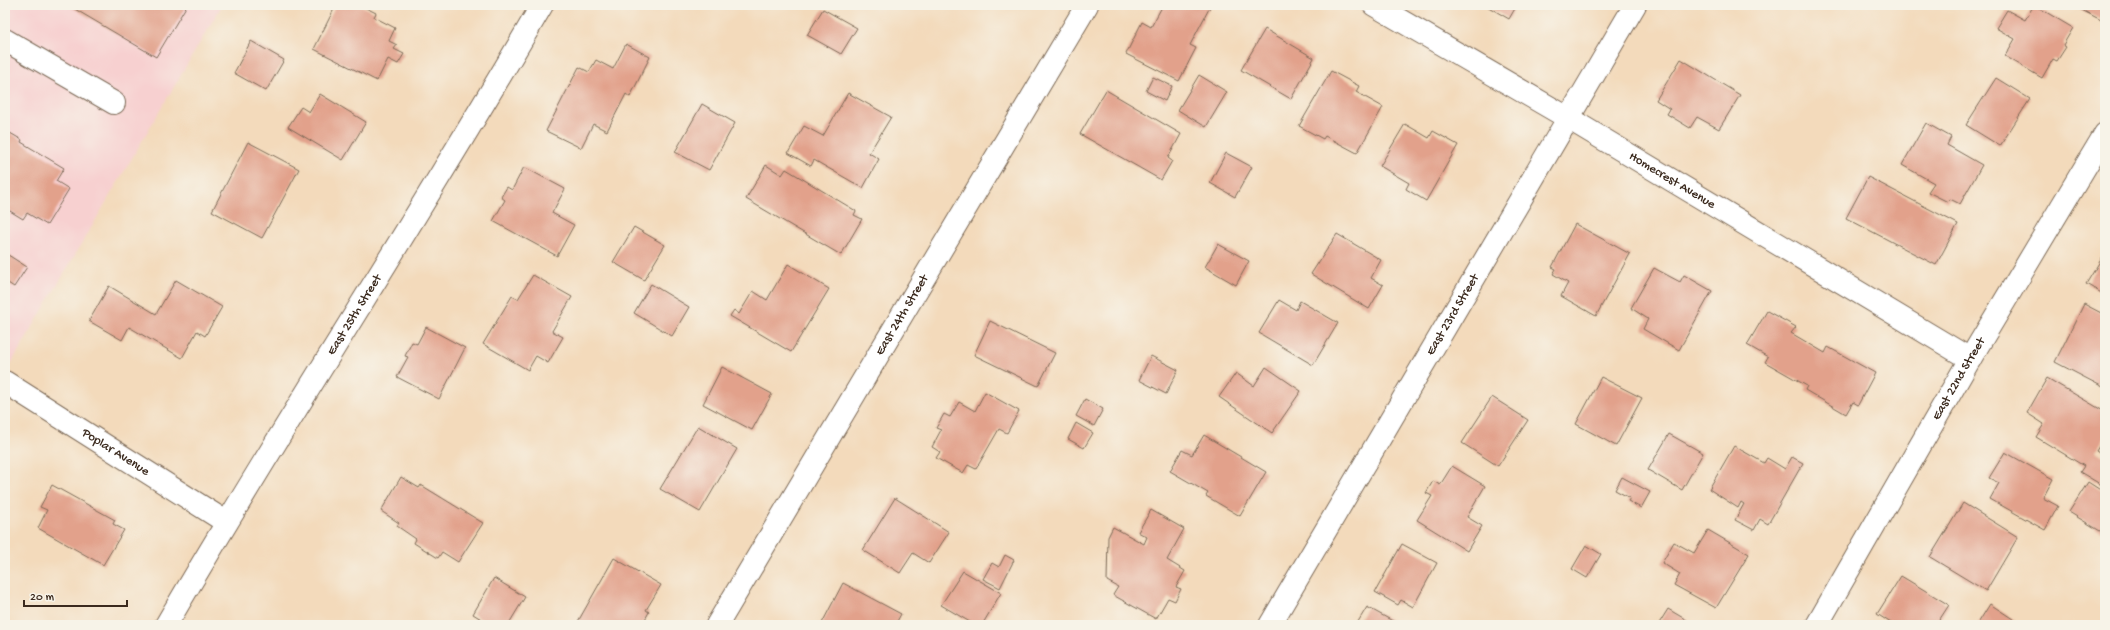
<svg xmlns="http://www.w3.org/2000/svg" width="2110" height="630" viewBox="0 0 2110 630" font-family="'Gochi Hand',sans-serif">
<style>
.built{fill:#f7d0d0}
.building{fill:#e2a18b}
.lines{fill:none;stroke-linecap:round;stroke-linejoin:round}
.minor-casing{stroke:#7b6855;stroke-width:24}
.minor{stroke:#fff;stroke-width:22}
.labels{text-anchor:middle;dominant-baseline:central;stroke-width:3.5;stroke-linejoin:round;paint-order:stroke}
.street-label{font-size:13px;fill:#3b2a1e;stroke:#f7f3e8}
</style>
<rect width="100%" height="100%" fill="#f7f3e8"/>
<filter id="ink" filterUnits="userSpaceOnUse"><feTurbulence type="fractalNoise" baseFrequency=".025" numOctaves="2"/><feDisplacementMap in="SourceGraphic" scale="8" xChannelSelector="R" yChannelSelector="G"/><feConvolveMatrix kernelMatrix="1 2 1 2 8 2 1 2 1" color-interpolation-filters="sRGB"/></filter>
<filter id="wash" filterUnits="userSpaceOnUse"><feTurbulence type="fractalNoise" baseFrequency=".012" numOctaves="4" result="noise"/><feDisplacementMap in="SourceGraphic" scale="16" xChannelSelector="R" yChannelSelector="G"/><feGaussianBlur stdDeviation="0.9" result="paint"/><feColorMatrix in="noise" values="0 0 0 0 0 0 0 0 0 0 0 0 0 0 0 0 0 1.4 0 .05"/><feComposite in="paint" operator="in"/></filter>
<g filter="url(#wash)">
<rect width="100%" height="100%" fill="#f3dabb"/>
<path class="built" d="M5 5H222L5 374Z"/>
<g id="blocks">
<g class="building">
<path d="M68 5H187L156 57Z"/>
<path d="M336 5H360L376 13 374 17 395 28 389 41 397 45 394 49 404 54 398 64 388 59 377 81 314 49Z"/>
<path d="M1163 5H1211L1190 45 1196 48 1179 81 1126 54 1142 22 1151 27Z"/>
<path d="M1485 5H1517L1509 19Z"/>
<path d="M2034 5 2073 28 2063 45 2066 47 2057 61 2053 59 2042 78 2005 56 2015 39 1996 28 2007 10 2025 20Z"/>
<path d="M2072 5H2105V13L2101 20Z"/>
<path d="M823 9 857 28 841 54 807 35Z"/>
<path d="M1265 29 1314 58 1291 99 1241 70Z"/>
<path d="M251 41 284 60 266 91 234 73Z"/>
<path d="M626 44 650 57 630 97 626 94 607 131 593 124 581 148 546 131 579 67 589 72 596 60 613 69Z"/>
<path d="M1681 59 1740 95 1719 129 1697 117 1690 128 1667 114 1670 109 1656 100Z"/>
<path d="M1331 71 1359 86 1356 92 1383 107 1357 153 1325 136 1323 139 1299 126Z"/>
<path d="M1199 75 1227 92 1206 127 1178 110Z"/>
<path d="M1153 77 1172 86 1165 101 1146 91Z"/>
<path d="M1996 78 2030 99 2000 146 1966 125Z"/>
<path d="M1106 90 1181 134 1168 158 1172 161 1161 180 1080 134Z"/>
<path d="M848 93 891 117 869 153 879 159 863 188 814 160 811 166 788 153 804 126 823 136Z"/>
<path d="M320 94 366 122 343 160 288 127 301 107 309 112Z"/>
<path d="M702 104 735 123 709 170 675 152Z"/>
<path d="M1926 123 1951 137 1947 145 1982 165 1960 204 1950 199 1948 202 1928 192 1934 183 1902 165Z"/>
<path d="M1405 124 1429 138 1433 131 1458 145 1426 201 1406 189 1409 183 1380 166Z"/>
<path d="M5 130 22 140 21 142 64 168 56 181 69 189 47 225 27 213 23 219 5 208Z"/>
<path d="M248 142 299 169 262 238 212 211Z"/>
<path d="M1226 153 1252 167 1235 197 1210 183Z"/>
<path d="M766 165 782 175 786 169 856 211 854 215 862 219 841 255 746 199Z"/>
<path d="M524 167 565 189 552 213 574 225 557 256 493 221 505 200 501 197 507 187 512 190Z"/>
<path d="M1868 177 1958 224 1936 265 1846 218Z"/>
<path d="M1575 224 1630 254 1596 316 1561 296 1568 283 1553 274 1556 269 1552 267Z"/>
<path d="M634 227 665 245 644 280 613 262Z"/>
<path d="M1337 234 1381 260 1371 278 1383 285 1369 309 1311 274Z"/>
<path d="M1218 244 1249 261 1236 285 1205 267Z"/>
<path d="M5 253 27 267 14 287 5 281Z"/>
<path d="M2105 253V295L2086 284Z"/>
<path d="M788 264 829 289 791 352 730 316 734 310 739 314 753 291 767 300Z"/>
<path d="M1654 268 1680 282 1684 275 1712 291 1679 350 1643 329 1648 319 1631 308Z"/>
<path d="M533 275 572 297 552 331 563 337 548 363 536 356 528 370 483 344 512 296 518 299Z"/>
<path d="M176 280 222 307 205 336 197 331 182 358 129 327 122 340 89 321 109 286 156 314Z"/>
<path d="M651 284 689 307 672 336 634 313Z"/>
<path d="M1279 300 1296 310 1300 301 1338 323 1313 365 1259 333Z"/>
<path d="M2084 304 2105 315V388L2055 362Z"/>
<path d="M1767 311 1796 327 1791 333 1825 353 1828 347 1875 373 1858 405 1853 402 1846 414 1805 390 1807 386 1765 362 1768 357 1747 345Z"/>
<path d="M990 321 1055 353 1038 386 974 355Z"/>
<path d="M426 327 465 348 439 399 397 377 408 357 405 356 412 342 417 344Z"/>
<path d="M1151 356 1178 370 1166 394 1139 380Z"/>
<path d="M722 367 772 394 752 430 703 404Z"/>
<path d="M1266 367 1301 391 1272 433 1219 397 1236 373 1254 386Z"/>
<path d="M1601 377 1642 398 1616 446 1576 424Z"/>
<path d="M2047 378 2105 412V436L2096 451 2105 457V487L2080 472 2084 466 2036 437 2044 424 2027 413Z"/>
<path d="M985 392 1019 411 1007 433 999 429 976 469 968 465 963 473 936 458 940 452 932 447 941 430 936 428 944 414 950 417 959 402 975 411Z"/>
<path d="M1492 397 1528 420 1498 466 1462 443Z"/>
<path d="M1085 399 1103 409 1094 426 1076 416Z"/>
<path d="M1076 423 1093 433 1084 448 1068 439Z"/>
<path d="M698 426 737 449 700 512 660 489Z"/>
<path d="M1669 434 1703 453 1682 490 1648 470Z"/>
<path d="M1204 435 1266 472 1240 516 1206 496 1208 493 1170 471 1182 450 1192 455Z"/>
<path d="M1734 446 1764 463 1767 458 1785 469 1792 457 1803 463 1768 524 1760 519 1754 530 1735 520 1744 504 1741 502 1738 508 1709 489Z"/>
<path d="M2005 452 2053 479 2043 498 2058 506 2045 530 1990 499 1999 483 1989 478Z"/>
<path d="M1452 466 1485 486 1467 517 1482 526 1467 551 1417 520 1432 496 1426 493 1433 481 1440 485Z"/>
<path d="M401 477 419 488 421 485 483 523 458 562 442 552 438 558 414 543 416 539 397 526 399 523 381 511Z"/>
<path d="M1622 477 1650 492 1641 508 1628 501 1630 498 1615 490Z"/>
<path d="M2088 482 2105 493V534L2069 512Z"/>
<path d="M52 485 115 520 113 524 124 530 103 565 38 528 47 510 40 507Z"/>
<path d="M895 498 949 532 929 563 913 553 900 573 863 550Z"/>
<path d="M1963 503 2018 537 1986 591 1930 557Z"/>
<path d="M1151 510 1184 529 1167 560 1185 571 1176 587 1181 589 1175 601 1168 598 1156 619 1113 595 1118 587 1107 581 1108 537 1113 527 1144 544 1147 537 1138 532Z"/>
<path d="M1708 530 1749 554 1716 608 1674 585 1680 574 1662 563 1674 542 1694 553Z"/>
<path d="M1402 544 1437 563 1413 607 1401 600 1398 605 1375 592Z"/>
<path d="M1586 545 1601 554 1587 578 1572 569Z"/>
<path d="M1005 555 1014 560 1000 588 983 579 992 563 999 567Z"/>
<path d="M614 558 661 585 646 610 649 612 642 625H576Z"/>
<path d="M963 571 1001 593 982 625H975L941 605Z"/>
<path d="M1901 576 1949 605 1936 625H1894L1877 614Z"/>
<path d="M494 578 525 597 508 625H491L473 614Z"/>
<path d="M843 583 901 614 895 625H821Z"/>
<path d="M1990 604 2022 625H1977Z"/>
<path d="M1367 607 1400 625H1356Z"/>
<path d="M1668 609 1695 625H1658Z"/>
</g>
</g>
</g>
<g filter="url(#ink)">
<use href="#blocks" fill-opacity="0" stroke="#7b6855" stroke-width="1"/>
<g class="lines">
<defs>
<g id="minor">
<path id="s1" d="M1374 5 1568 118 1970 359"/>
<path d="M5 40 114 103"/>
<path id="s2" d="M5 382 226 522"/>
<path id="s3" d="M166 625C288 416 421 214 542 5"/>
<path id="s4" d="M717 625 1087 5"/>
<path id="s5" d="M1270 625 1635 5"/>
<path id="s6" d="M1817 625 1970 359 2105 134"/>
</g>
</defs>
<use href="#minor" class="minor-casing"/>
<use href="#minor" class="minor"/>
</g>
</g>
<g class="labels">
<g class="street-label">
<text stroke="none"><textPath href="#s1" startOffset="346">Homecrest Avenue</textPath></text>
<text stroke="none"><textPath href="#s3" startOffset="363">East 25th Street</textPath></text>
<text stroke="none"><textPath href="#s4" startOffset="361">East 24th Street</textPath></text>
<text stroke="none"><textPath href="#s5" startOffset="360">East 23rd Street</textPath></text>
<text stroke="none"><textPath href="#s6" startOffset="284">East 22nd Street</textPath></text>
<text stroke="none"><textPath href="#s2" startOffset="131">Poplar Avenue</textPath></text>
</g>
</g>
<rect width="2110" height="630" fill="none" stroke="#f7f3e8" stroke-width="20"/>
<path d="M24 600v6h103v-6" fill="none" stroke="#3b2a1e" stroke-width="2"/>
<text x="30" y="600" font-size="12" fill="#3b2a1e" stroke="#f7f3e8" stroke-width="3" paint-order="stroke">20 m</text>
</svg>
